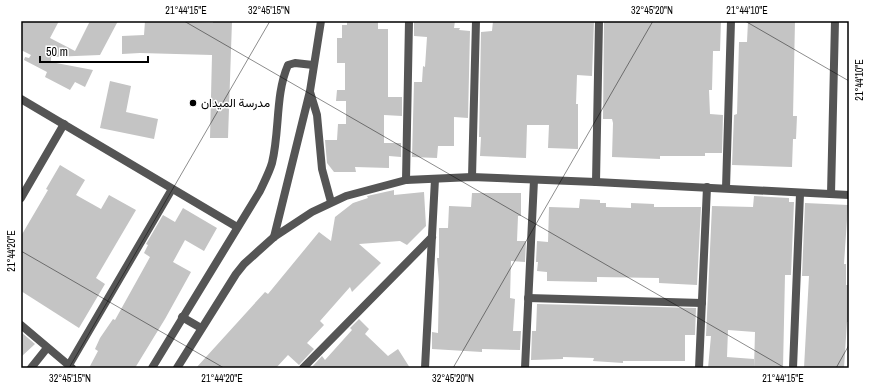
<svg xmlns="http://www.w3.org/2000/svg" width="870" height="389" viewBox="0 0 870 389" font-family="'Archivo Narrow',Vazirmatn,sans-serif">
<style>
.building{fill:#c4c4c4}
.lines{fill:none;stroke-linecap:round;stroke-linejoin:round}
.street{stroke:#555;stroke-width:8}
.ticks{fill:none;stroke:#000;stroke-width:1;stroke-opacity:0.45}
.poi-dot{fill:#000;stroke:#fff;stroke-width:1.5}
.labels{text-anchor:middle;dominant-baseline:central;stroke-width:3;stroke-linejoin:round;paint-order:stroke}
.poi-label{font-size:12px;fill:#000;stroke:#fff;text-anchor:start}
.neatline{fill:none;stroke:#000;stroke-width:1.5}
.ticks-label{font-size:10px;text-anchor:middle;fill:#000}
</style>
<rect width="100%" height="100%" fill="#fff"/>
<g class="building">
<path d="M21 21H59L50 38 75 51 90 21H118L100 55 51 57V62L93 70 85 87 75 82 70 90 45 77 47 72 24 60 25 57 29 58 31 55 21 50Z"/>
<path d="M145 21 213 23V21H232L228 138H210L212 55 140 53 122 54V36L144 35Z"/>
<path d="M347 21H378V29H388V97H402V116L384 115V143H401V157L389 156V168L355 167 356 172H334L327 163 325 140H337L338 124H346V101H336L337 90H345V63H337V38H342V25H347Z"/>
<path d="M414 21H455L454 28H460L459 30 470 31 468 118 454 117V146H438L437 158 412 157 414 82H422L423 66 425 67 427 37 414 36Z"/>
<path d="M493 21H594L592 76 577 75 576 104H578V149L548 148 549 125H527L526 158 480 156 481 137H479L481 32 492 31Z"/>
<path d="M604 21H721L720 51H713L712 90H709L710 114 723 115 722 153H705V156H660V159L612 157 613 123 612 119H603Z"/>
<path d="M748 21H795L793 116H797L796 139H793L792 167 732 165 734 115 737 114 739 42H747Z"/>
<path d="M110 81 131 86 126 112 158 119 154 139 100 128Z"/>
<path d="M60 165 85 180 76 195 101 209 109 195 136 210 96 278 105 284 79 328 21 291V236L48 190 46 189Z"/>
<path d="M394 190V195L424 192 426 226 407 245 400 241 359 244 381 263 352 292 350 287 320 321 324 325 307 343 314 349 299 365 288 355 276 368H196L265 292 268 294 319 232 331 241 335 217 353 203 368 198 367 196Z"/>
<path d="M472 193H521V216H518L517 241H526L525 262 511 261 510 298 515 299 513 331H521L520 350 482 349V352L432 349V332L438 333 439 282 437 258H439V228H448L449 206 471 207Z"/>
<path d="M754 196 789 198V202H794L791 275H785L783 368H754L755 332 728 330 727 357 754 359V368H708L711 336H706L712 206 753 207Z"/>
<path d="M580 199 600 200V203H606V207L631 208V203L654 204V207H701L697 285 659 283V278L597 277V282L547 281V272L537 271 538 262H536L537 241 548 242 549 207 579 208Z"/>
<path d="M805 203 848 205 844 264H846V285H849V322H847L844 368H804L809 276H802Z"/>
<path d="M183 208 217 228 204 251 185 240 173 262 191 272 165 319 135 368H89L98 351 95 349 100 338 113 319 115 320 150 257 144 253 148 245 146 244 163 215 175 222Z"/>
<path d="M537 304 696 308 695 335H685V361H623V363L593 361 594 358 563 357V359L531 360 532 331H536Z"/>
<path d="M359 319 369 329 365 334 388 356 398 349 410 368H311L322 356 325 360 352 330 350 328Z"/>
<path d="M21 332 35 344 21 357Z"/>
</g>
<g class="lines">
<g class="street">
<path d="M310 92 317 115 322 169 331 202"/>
<path d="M21 99 237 227"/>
<path d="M472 177 476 21"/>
<path d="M406 180 409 21"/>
<path d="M596 182 599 21"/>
<path d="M726 188 731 21"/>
<path d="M831 194 835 21"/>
<path d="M21 198 64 124"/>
<path d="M274 237 310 91 321 21"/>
<path d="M528 298 702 303"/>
<path d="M182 317 201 328"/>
<path d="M21 325 72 368"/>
<path d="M69 365 172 189"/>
<path d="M31 368 47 348"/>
<path d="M152 368 260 191C264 182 269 173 272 163 280 131 275 95 288 65L295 63 313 65"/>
<path d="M177 368 236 274 244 264 274 237 312 212 346 196 406 180 472 177 596 182 849 195"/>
<path d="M303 368 432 237"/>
<path d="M425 368 435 179"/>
<path d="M525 368 534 180"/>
<path d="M699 368 707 187"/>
<path d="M793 368 800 194"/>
</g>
</g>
<path class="ticks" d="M184 21 785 368M745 21 849 81M21 251 224 368M69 368 270 21M453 368 653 21M836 368 849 345"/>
<circle class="poi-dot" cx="193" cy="103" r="4"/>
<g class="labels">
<g class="poi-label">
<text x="201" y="103">مدرسة الميدان</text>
</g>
</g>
<rect width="870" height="389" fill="none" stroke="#ffffff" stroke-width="44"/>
<path d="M40 56v6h108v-6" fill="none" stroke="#000000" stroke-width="2"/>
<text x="46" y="56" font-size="12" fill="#000000" stroke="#ffffff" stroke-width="3" paint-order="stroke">50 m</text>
<rect x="22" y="22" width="826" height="345" class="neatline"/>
<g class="ticks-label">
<text x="186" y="14">21°44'15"E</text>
<text x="269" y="14">32°45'15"N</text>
<text x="652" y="14">32°45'20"N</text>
<text x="747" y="14">21°44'10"E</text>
<text transform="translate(859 80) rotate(-90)" y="4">21°44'10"E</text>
<text transform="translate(11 251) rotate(-90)" y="4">21°44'20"E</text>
<text x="70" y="382">32°45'15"N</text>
<text x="222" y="382">21°44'20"E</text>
<text x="453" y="382">32°45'20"N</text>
<text x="783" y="382">21°44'15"E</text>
</g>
</svg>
